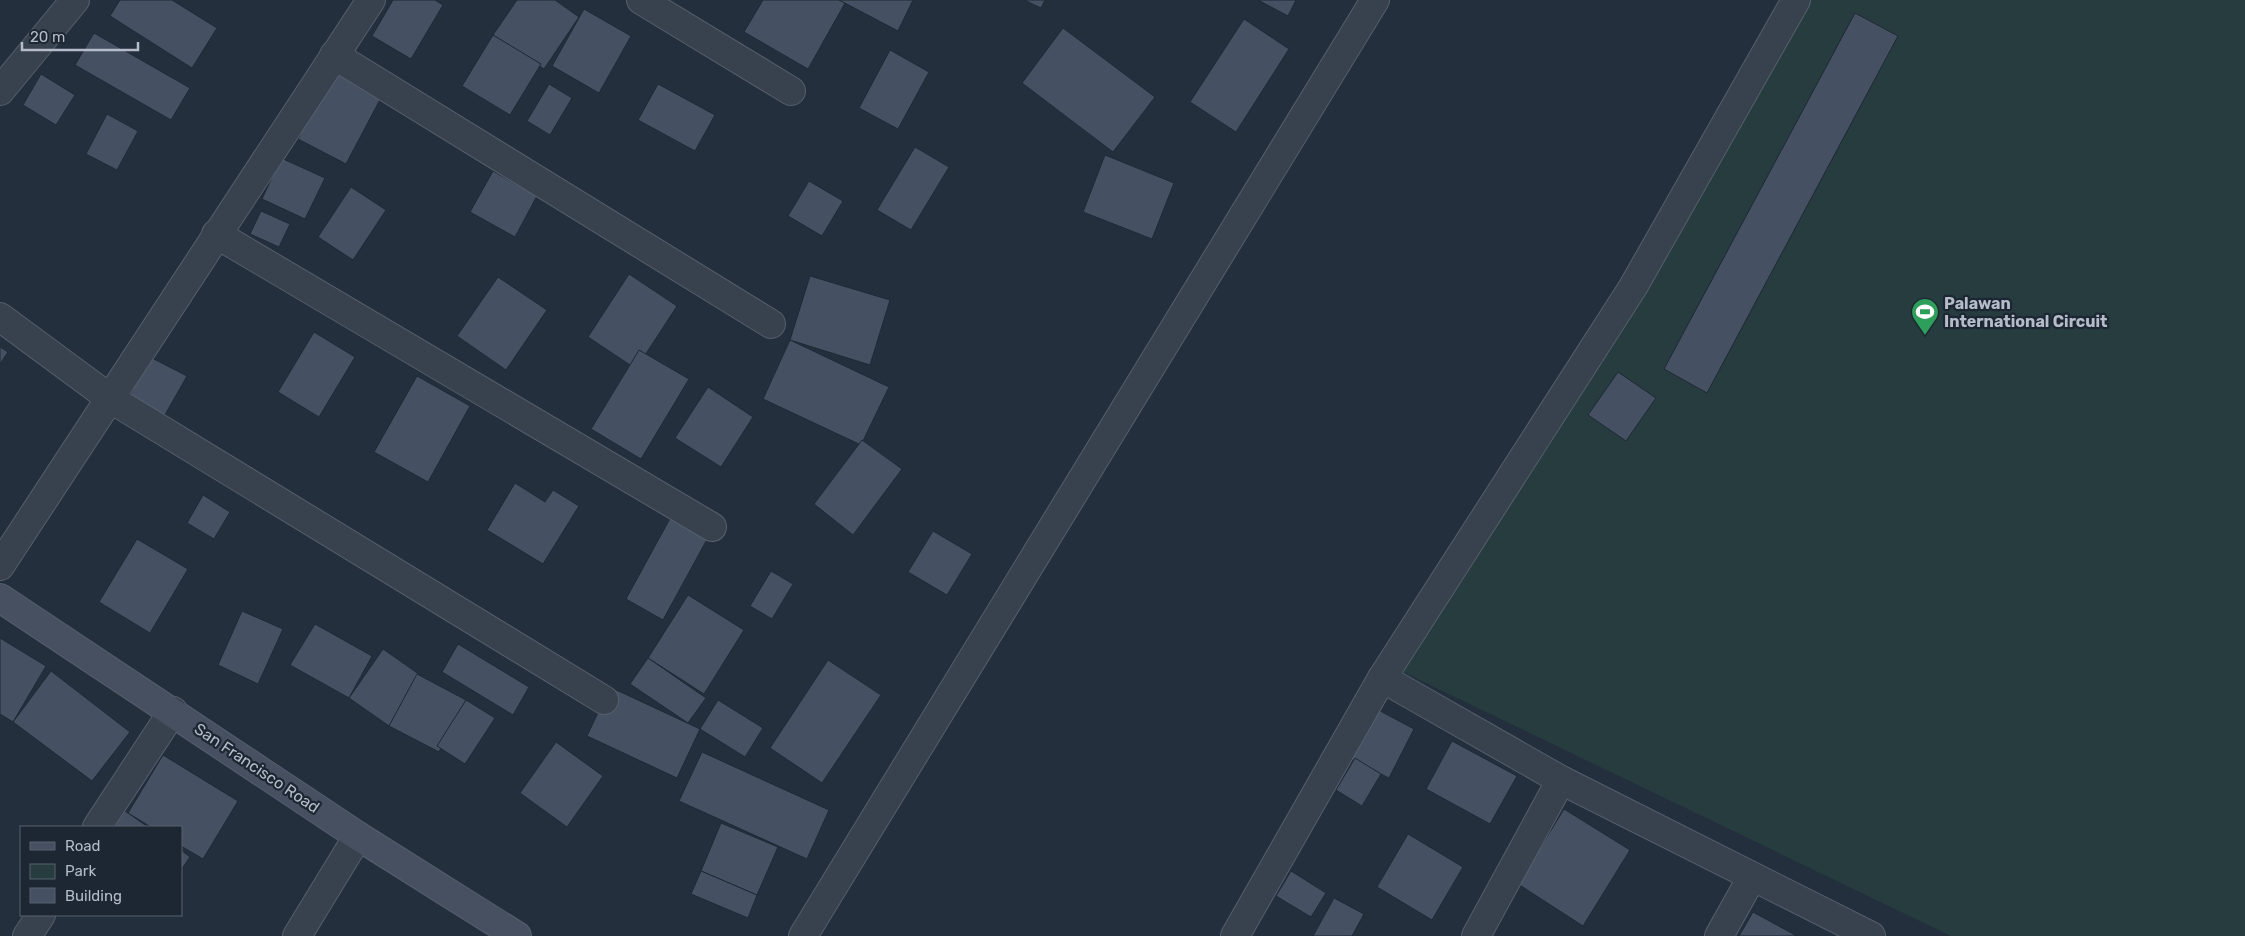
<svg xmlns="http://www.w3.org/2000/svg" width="2245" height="936" viewBox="0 0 2245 936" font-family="Rubik,sans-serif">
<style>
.green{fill:#263c3f}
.building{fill:#455162;stroke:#1f2835}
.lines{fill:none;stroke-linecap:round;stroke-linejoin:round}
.street-casing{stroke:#565f6c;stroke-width:30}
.secondary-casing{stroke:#565f6c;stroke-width:30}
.street{stroke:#38414e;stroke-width:28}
.secondary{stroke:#465061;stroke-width:28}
.labels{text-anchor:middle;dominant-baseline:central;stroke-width:4.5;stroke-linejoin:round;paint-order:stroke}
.poi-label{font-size:16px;font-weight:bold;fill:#b4bcc9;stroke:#1d2633;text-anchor:start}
.street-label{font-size:16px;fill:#b4bcc9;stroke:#1d2633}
</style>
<rect width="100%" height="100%" fill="#242f3e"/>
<path class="green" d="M1810 0H2245V936H1951L1401 671Z"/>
<g class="building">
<path d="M120 0H172L217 28 192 68 110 16Z"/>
<path d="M393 0H435L443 5 411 59 372 36Z"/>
<path d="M517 0H555L579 17 544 69 493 35Z"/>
<path d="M763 0H841L845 3 808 69 744 32Z"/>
<path d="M839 0H913L898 31Z"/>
<path d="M1024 0H1045L1041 8Z"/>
<path d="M1258 0H1296L1288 16Z"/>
<path d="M584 9 631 36 599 93 552 66Z"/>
<path d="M1855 13 1898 36 1707 393 1664 369Z"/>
<path d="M1244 19 1289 49 1236 132 1190 102Z"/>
<path d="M1063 28 1155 97 1113 152 1022 83Z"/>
<path d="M94 33 190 88 171 120 75 65Z"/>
<path d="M493 35 541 64 510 115 462 86Z"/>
<path d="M890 50 929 72 898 129 859 108Z"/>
<path d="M334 69 383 94 346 164 298 139Z"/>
<path d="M41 74 75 95 56 125 23 105Z"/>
<path d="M549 84 572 98 550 135 527 121Z"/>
<path d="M658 84 715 115 695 151 638 120Z"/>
<path d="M107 114 138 131 117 170 86 154Z"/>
<path d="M915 147 949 167 911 230 877 210Z"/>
<path d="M1105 155 1174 183 1152 239 1083 212Z"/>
<path d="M281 158 325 178 305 219 262 199Z"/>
<path d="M493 171 537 196 515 237 470 212Z"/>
<path d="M809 181 843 201 822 236 788 216Z"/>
<path d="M351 187 386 210 353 260 318 237Z"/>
<path d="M261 211 290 224 279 247 250 234Z"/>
<path d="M629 274 677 306 636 369 588 337Z"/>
<path d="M810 276 890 300 870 365 790 340Z"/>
<path d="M498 277 547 310 506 370 457 336Z"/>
<path d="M314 332 355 357 319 417 278 392Z"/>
<path d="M790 340 889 387 861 445 763 399Z"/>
<path d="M0 347 8 352 0 364Z"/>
<path d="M639 350 689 379 641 459 591 429Z"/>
<path d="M150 357 187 376 162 420 127 401Z"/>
<path d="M1618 372 1656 398 1626 441 1588 415Z"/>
<path d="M417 376 470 406 428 482 374 452Z"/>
<path d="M708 387 753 417 721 467 675 438Z"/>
<path d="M862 440 902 469 853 535 814 504Z"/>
<path d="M515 483 545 502 553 490 579 506 543 564 487 530Z"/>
<path d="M203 495 230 512 214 539 187 523Z"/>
<path d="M673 513 710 534 663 620 626 599Z"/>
<path d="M933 531 972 554 947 595 908 572Z"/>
<path d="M137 539 188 569 150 633 99 602Z"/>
<path d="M771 571 793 584 772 619 750 606Z"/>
<path d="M688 595 744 630 704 694 648 658Z"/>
<path d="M242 611 283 629 258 684 218 665Z"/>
<path d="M315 624 372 656 349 698 290 665Z"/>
<path d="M0 638 46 666 13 722 0 714Z"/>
<path d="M458 644 529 687 513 715 442 672Z"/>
<path d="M383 649 423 677 389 726 349 698Z"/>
<path d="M648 658 706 698 688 723 630 684Z"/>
<path d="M828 660 881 695 822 783 770 748Z"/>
<path d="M51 671 130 732 92 781 13 722Z"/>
<path d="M417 674 466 700 439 752 389 726Z"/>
<path d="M610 687 700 729 677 778 587 736Z"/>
<path d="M466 700 495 718 465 764 437 746Z"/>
<path d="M718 700 763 728 745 757 700 729Z"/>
<path d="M1369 705 1414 729 1389 778 1343 755Z"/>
<path d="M1452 741 1517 776 1490 824 1426 789Z"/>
<path d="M556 742 603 776 567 827 520 793Z"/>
<path d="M702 752 829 810 807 859 679 801Z"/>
<path d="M163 755 238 801 203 859 181 846V827H151L128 813Z"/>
<path d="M1355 758 1381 774 1362 806 1336 790Z"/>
<path d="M1564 809 1630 850 1583 926 1518 884Z"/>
<path d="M125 811 148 827H114Z"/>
<path d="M721 823 778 847 757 895 701 871Z"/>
<path d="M1408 834 1463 867 1432 920 1377 887Z"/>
<path d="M181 850 190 857 181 870Z"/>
<path d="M701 871 757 895 748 918 691 894Z"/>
<path d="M1291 871 1326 893 1311 917 1276 896Z"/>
<path d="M1334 898 1364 914 1352 936H1313Z"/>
<path d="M1753 912 1797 936H1739Z"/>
</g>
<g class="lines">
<defs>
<g id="street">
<path d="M641 0 791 91"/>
<path d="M334 55 771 324"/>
<path d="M0 91 75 0"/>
<path d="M216 234 712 527"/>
<path d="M0 317 111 399 604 700"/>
<path d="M0 566 371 0"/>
<path d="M1382 678 1561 780 1871 936"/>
<path d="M97 827 173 711"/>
<path d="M27 936 41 915"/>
<path d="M297 936 358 836"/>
<path d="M803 936 1375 0"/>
<path d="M1235 936 1382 678 1633 287 1796 0"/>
<path d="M1476 936 1561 780"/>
<path d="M1719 936 1752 877"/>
</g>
<path id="secondary" d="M0 598 358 836 517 936"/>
</defs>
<use href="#street" class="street-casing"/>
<use href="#secondary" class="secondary-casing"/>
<use href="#street" class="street"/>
<use href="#secondary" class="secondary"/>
</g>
<defs>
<symbol id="stadium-pin" viewBox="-11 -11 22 30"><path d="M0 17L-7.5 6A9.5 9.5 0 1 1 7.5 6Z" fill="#2e9e5b" stroke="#1d2633"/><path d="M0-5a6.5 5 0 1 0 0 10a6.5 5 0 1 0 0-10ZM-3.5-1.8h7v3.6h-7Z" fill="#fff"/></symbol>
</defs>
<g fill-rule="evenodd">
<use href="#stadium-pin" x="1909" y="296" width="32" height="43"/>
</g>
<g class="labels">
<g class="poi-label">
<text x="1944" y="303">Palawan<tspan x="1944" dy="18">International Circuit</tspan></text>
</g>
<g class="street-label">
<text transform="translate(257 768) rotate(34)">San Francisco Road</text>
</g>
</g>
<rect x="20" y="826" width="162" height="90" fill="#1d2633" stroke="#59626f"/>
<rect x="30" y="842" width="25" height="8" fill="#465061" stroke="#59626f"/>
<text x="65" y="851" font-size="15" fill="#b4bcc9">Road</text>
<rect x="30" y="864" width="25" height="15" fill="#263c3f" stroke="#59626f"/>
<text x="65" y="876" font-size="15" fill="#b4bcc9">Park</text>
<rect x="30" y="888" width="25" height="15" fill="#455162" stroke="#59626f"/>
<text x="65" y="901" font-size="15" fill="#b4bcc9">Building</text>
<path d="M22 42v8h116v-8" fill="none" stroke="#b4bcc9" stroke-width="2.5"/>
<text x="30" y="42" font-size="15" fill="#b4bcc9" stroke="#1d2633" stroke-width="4" paint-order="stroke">20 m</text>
</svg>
